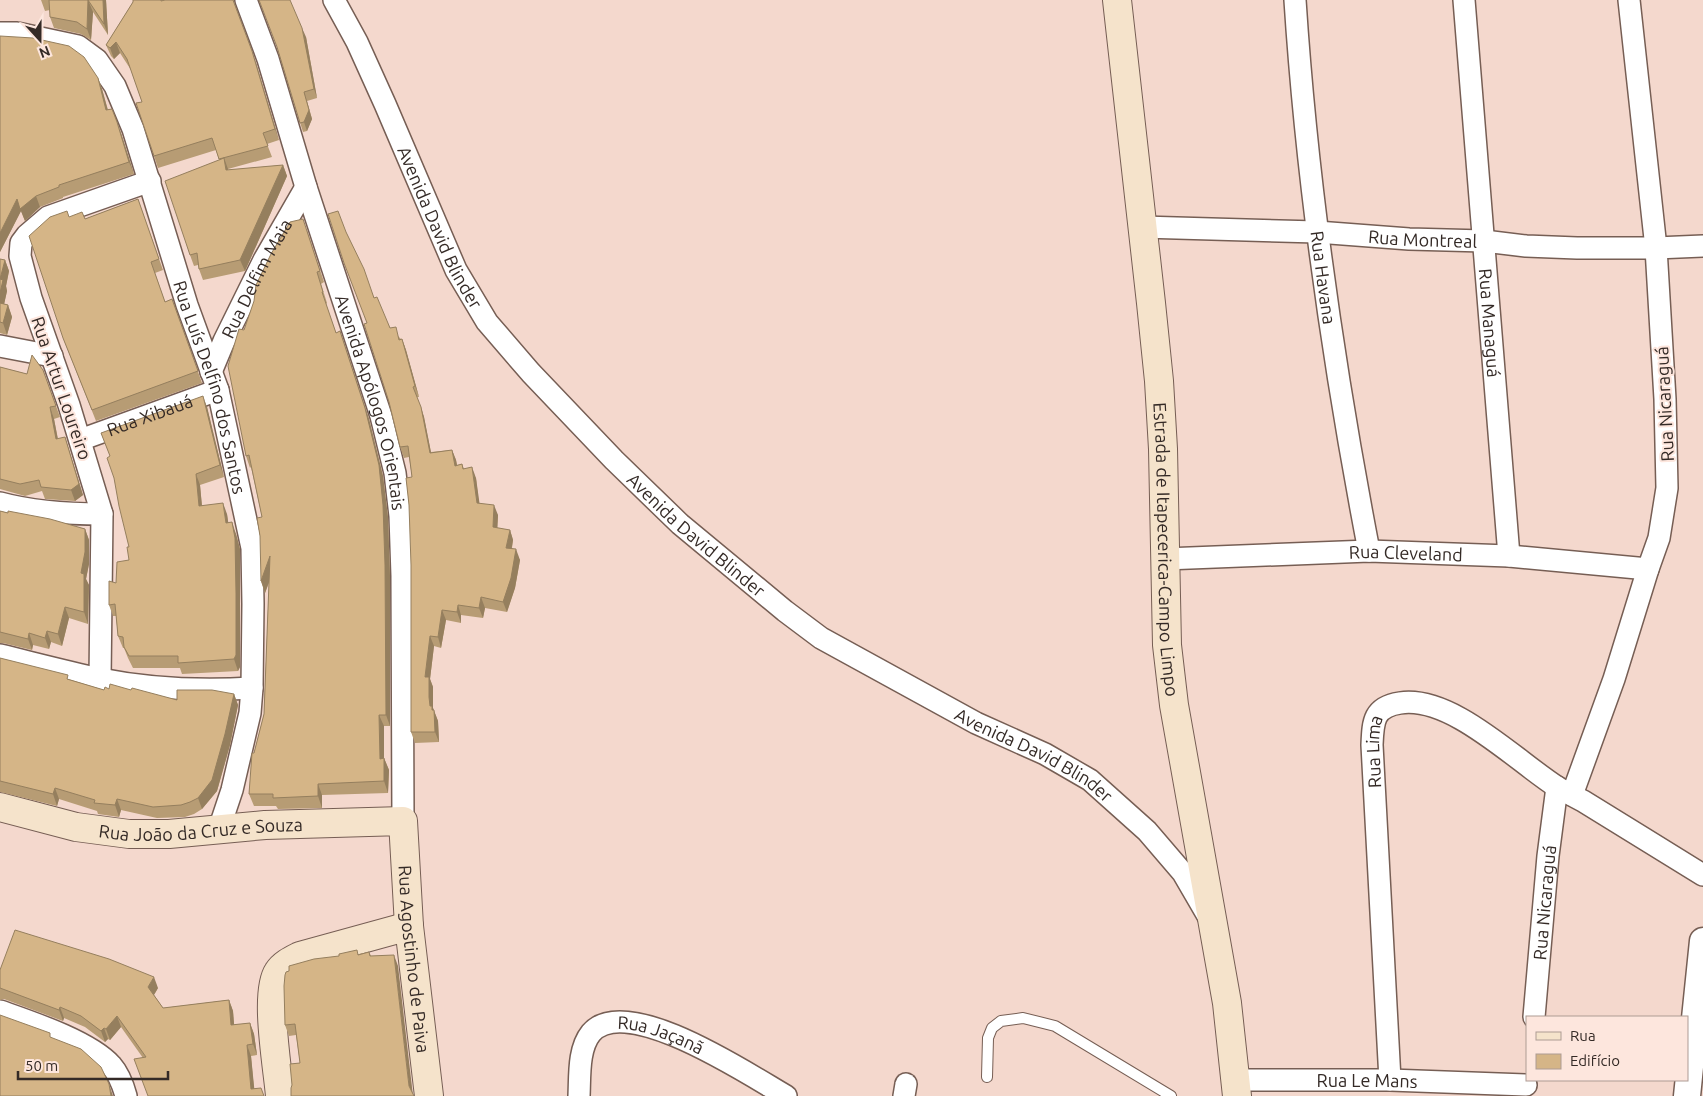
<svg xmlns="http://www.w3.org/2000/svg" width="1703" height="1096" viewBox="0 0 1703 1096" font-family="Ubuntu,sans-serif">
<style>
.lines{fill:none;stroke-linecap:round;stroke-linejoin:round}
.service-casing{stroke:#765e54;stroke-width:12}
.minor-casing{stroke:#765e54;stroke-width:24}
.tertiary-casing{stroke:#765e54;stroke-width:29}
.secondary-casing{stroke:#765e54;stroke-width:30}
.service{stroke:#fff;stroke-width:10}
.minor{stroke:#fff;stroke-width:21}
.tertiary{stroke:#fff;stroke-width:26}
.secondary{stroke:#f5e3cb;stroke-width:28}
.wall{fill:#b79c74}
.shaded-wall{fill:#957f5e}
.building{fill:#d5b587;stroke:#957f5e}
.labels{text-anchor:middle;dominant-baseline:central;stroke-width:4;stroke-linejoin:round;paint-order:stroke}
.street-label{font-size:18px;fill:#342a26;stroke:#fde6dd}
</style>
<rect width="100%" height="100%" fill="#f4d8cd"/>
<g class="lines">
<defs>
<path id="service" d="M987 1077 988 1038 992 1028 1001 1021 1023 1018 1055 1026 1171 1096"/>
<g id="minor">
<path id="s1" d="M246 0 268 59 306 187 381 416 395 473 400 516 402 576 403 821"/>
<path id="s2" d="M334 0 357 42 385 104 456 270 487 322 531 373 614 460 680 524 785 611 821 638 976 723 1045 754 1090 780 1147 831 1183 873 1208 916"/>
<path id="s3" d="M1295 0C1307 185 1334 369 1369 551"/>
<path id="s4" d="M1464 0 1509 556"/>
<path id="s5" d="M0 33H17L78 46 97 60 115 86 133 129 187 305 218 390 252 548 253 604 252 688 250 713 232 790 219 829"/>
<path id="s6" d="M1142 227 1317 232 1409 239 1484 241 1526 246 1577 248H1656L1703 246"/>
<path d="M0 346 52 356"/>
<path id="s7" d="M211 372 224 341 264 260 306 187"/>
<path id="s8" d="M80 440 218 390"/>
<path d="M0 503C33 512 67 514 102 514"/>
<path id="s9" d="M1165 559 1369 551 1509 556 1648 569"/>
<path d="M0 655C33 663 67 672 100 679 150 689 202 691 252 688"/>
<path d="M100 679 102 514 69 405 31 298 20 256 21 243 27 235 48 217 150 181"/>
<path d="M1572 795 1614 679 1648 569 1659 538 1667 488 1665 399 1656 248 1629 0"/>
<path d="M0 1011C31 1022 89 1041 111 1065 118 1073 123 1085 126 1096"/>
<path id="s10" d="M1534 1017 1548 856 1557 787"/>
<path id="s11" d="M1237 1080H1390L1526 1085"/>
<path id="s12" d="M1390 1080 1372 745C1373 722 1373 707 1400 703 1451 695 1515 760 1557 787 1565 792 1574 796 1583 801 1623 826 1663 850 1703 875"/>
<path id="s13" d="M579 1096C580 1076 578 1049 591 1033 626 992 751 1076 786 1096"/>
<path d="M904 1096 906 1084"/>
</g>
<path id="tertiary" d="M1687 1096 1703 941"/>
<g id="secondary">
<path id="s14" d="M1117 0 1151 303 1159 381 1163 449 1167 645 1174 705 1227 1003 1237 1096"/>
<path id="s15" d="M0 807 76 827 129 834H169L265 825 403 821 409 926 429 1096"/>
<path d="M280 1096C278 1070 264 993 278 972 283 964 292 960 300 956L409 926"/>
</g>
</defs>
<use href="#service" class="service-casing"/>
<use href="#minor" class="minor-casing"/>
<use href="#tertiary" class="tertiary-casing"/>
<use href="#secondary" class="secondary-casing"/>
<use href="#service" class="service"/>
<use href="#minor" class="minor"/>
<use href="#tertiary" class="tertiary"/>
<use href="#secondary" class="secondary"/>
</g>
<g class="wall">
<path d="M41 0H106L108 35 93 12 91 40 81 34 54 28 50 17V10L45 11Z"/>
<path d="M133 0H234V4L256 63 279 140 267 144 272 157 228 169V170L283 165 287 176 245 271 203 280 199 269 198 265 194 266 190 255 219 160 216 150 158 168 154 156 142 102 131 70 120 53 114 59 111 56 106 45 133 2Z"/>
<path d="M0 36 98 78 102 89 108 110 121 133 134 174 63 197V198L40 207 25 221 21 211 0 252Z"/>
<path d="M306 37 317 98 307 101 312 119 307 131 303 132 277 48Z"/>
<path d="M138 199 163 270 155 273 165 302 172 299 202 383 96 421 63 338 69 217 85 219Z"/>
<path d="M307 230 324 282 321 284 327 303 326 304 336 333 340 331 344 343 369 419 383 476 388 517 390 576V726H384V758L389 770 388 793 322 795V808L278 809 276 806H254L249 794 254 753 264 714 269 583 265 593 261 581 262 517 251 467 250 468 246 456 244 330Z"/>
<path d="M346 232 374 298 390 328 401 339H402L406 350 419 397H417L424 417 431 452 452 450 456 460 457 465 462 464 464 469 476 478 479 504 498 515 497 528 510 530 513 540 512 548 520 560 515 588 507 612 485 608 483 618 461 615V623L446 620 441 648 434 646 430 679 433 687V708L438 721 439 742 415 743 411 732 412 477 409 457 404 458 400 447 389 402 367 323Z"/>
<path d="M0 259 5 260 9 271 6 286 7 291 4 304 8 305 12 317 7 335 0 333Z"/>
<path d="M0 367 27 374 43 370 60 417 54 419 58 439 65 437 83 495 75 501 45 499 42 491 25 496 0 489Z"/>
<path d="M207 407 224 477 200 485 202 506 227 514 228 523 236 534 240 549V667L238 671 182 674 180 668H133L128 658 124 648H123L118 636 116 616H113L109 605 116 583 129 560V547L110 456 101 433Z"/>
<path d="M0 511 85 529 89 540V564L86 579 89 585 88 624 69 618 62 646 51 642 49 649 33 645 32 650 3 643H0Z"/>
<path d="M0 658 104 690 109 689 131 690 177 700 234 694 238 705 230 745 217 791 202 809 194 814 185 817 157 818 121 810 119 817 98 814 97 811 59 799 57 806 0 792Z"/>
<path d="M369 952 371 956 398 966 300 1063 296 1035 289 1036 285 1025 359 954Z"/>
<path d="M0 970 158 988 154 995 163 1008 229 1000 233 1011 234 1025 250 1023 254 1034 257 1055 251 1056 254 1089 264 1096 143 1058 121 1027 110 1040 108 1039 105 1042 85 1027 64 1018 63 1021 4 999 0 1000Z"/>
</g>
<g class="shaded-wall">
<path d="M88 0 93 12 91 40 87 29Z"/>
<path d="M103 0H106L108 35 104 24Z"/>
<path d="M302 28 306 37 317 98 314 89Z"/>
<path d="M116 42 120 53 114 59 110 48Z"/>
<path d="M252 51 256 63 279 140 275 129Z"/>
<path d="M98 78 102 89 111 122 106 110Z"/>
<path d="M304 92 312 119 307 131 304 122Z"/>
<path d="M117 122 121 133 134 174 129 162Z"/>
<path d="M224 158 228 169 230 181 226 170Z"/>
<path d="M283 165 287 176 245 271 240 260Z"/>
<path d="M36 196 40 207 25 221 21 211 0 252V233L17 199Z"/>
<path d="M5 260 9 271 6 286 7 291 2 314 0 309V279Z"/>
<path d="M8 305 12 317 7 335 3 323Z"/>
<path d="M340 331 369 419 383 476 388 517 390 576V726L386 715Z"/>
<path d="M402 339 406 350 419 397 415 386Z"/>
<path d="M203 396 207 407 224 477 220 465Z"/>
<path d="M50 407 54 419 60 451 56 439Z"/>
<path d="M421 407 424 417 433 463 430 453Z"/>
<path d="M65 437 83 495 75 501 71 490Z"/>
<path d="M452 450 456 460 459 476 455 466Z"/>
<path d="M472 467 476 478 481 514 477 503Z"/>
<path d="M196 474 200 485 203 518 199 506Z"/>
<path d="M223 503 227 514 230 534 226 523Z"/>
<path d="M494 505 498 515 497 537 493 527Z"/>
<path d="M232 522 236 534 240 549V667L238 671 234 659Z"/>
<path d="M85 529 89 540V564L86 579 89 585 88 624 84 612 81 573Z"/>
<path d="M510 530 513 540 510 558 506 548Z"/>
<path d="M516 549 520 560 515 588 507 612 503 602Z"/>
<path d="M270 556 274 568 265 593 261 581Z"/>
<path d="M481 597 485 608 483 618 479 608Z"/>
<path d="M458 605 461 615V623L457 612Z"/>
<path d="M65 607 69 618 62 646 58 634Z"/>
<path d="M442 610 446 620 441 648 438 637Z"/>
<path d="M47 631 51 642 49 649 45 638Z"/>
<path d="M29 633 33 645 32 650 28 639Z"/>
<path d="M430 636 434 646 430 679 433 687V708L438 721 439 742 435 732 425 677Z"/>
<path d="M234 694 238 705 230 745 217 791 202 809 198 798Z"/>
<path d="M379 715 384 726V761V758L389 770 388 793 384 781 380 759Z"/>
<path d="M318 784 322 795V808L318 796Z"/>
<path d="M55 788 59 799 57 806 53 794Z"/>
<path d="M117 799 121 810 119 817 115 805Z"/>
<path d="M394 955 398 966 413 1096 409 1086Z"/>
<path d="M154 977 158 988 152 998 148 987Z"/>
<path d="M229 1000 233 1011 235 1036 231 1025Z"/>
<path d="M60 1007 64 1018 63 1021 59 1010Z"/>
<path d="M117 1016 121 1027 110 1040 106 1029Z"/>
<path d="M250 1023 254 1034 257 1055 253 1044Z"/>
<path d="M104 1028 108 1039 105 1042 101 1031Z"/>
<path d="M247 1045 251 1056 255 1096 251 1089Z"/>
<path d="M109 1084 113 1096H111Z"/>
</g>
<g class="building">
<path d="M49 0H103L104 24 88 0 87 29 77 22 50 17Z"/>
<path d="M133 0H161V1L165 0H233L252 51 275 129 263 133 268 146 219 159 212 138 154 156 136 103 142 102 127 59 116 42 110 48 106 45 133 2Z"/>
<path d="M259 0H290L302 28 314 89 304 92 309 110 304 122 300 123 277 47Z"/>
<path d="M0 36 33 38 69 46 84 57 98 78 106 110 112 109 117 122 129 162 59 185V187L36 196 20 209 17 199 0 233Z"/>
<path d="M224 158 226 170 283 165 240 260 199 269 197 253 190 255 165 181Z"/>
<path d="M138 199 159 259 151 262 165 302 172 299 198 371 92 410 63 338 29 236 50 217 67 211 69 217 82 212 85 219Z"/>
<path d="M338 211 346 232 364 269 374 298 377 297 390 328 396 327 399 340 402 339 415 386 413 387 421 407 430 453 452 450 455 466 462 464 463 469 472 467 477 503 494 505 493 527 510 530 506 548 516 549 511 578 503 602 481 597 479 608 458 605 457 612 442 610 438 637 430 636 425 677H429V697L430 706H432V710H434L435 732H411V565L409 505 406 478 412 477 408 446 400 447 389 402 364 324 367 323 344 263 328 214Z"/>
<path d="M303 219 320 271 317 272 323 292H322L336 333 340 331 365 408 379 465 383 505 385 565 386 715H379L380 759 384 758V781L318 784V796L273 798V794H249L252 753H254L264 714 270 556 261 581 260 536 257 518 262 517 249 455 246 456 228 366 239 329 244 330 254 301 256 285 271 254 290 222Z"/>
<path d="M0 259 5 260 0 279 3 280 0 293Z"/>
<path d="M0 303 8 305 3 323 0 322Z"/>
<path d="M32 355 43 370 56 406 50 407 56 439 65 437 79 484 71 490 41 487 39 480 20 484 0 479V367L27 374Z"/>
<path d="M203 396 220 465 196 474 199 506 223 503 226 523 232 522 235 538 236 593V655L234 659 178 663V656H129L124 647 123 637 118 636 115 604 109 605V581L116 583 117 562 129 560 127 547H129L119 506 114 478 107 458 110 456 101 433Z"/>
<path d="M0 511 8 513V511L50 519 85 529V552L81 573 84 574V612L65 607 58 634 47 631 45 638 29 633 28 639 0 632Z"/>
<path d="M0 658 68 675 67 679 104 690 105 687 109 689 110 684 131 690 132 688 177 700V690H212L234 694 225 734 212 780 198 798 190 802 181 805 153 807 117 799 115 805 94 803 95 800 55 788 53 794 0 781Z"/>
<path d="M15 930 109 959 154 977 148 987 163 1008 229 1000 231 1025 250 1023 253 1044 247 1045 251 1089 261 1088 264 1096H148L134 1059 146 1057 117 1016 106 1029 104 1028 101 1031 81 1016 60 1007 59 1010 0 988V970Z"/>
<path d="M357 950 358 955 369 952 370 956 394 955 409 1086 414 1096H291V1088L292 1085 290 1064 300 1063 295 1024 285 1025 284 986 285 975 286 972 289 971V966L314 959 339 956V954Z"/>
<path d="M0 1015 50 1033V1037L81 1049 101 1067 109 1084 111 1096H0Z"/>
</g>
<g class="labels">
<g class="street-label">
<text stroke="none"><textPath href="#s2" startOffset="251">Avenida David Blinder</textPath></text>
<text stroke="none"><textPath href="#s6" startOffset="281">Rua Montreal</textPath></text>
<text stroke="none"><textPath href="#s3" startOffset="279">Rua Havana</textPath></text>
<text stroke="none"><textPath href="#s7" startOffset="104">Rua Delfim Maia</textPath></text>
<text stroke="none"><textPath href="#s4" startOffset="324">Rua Managuá</textPath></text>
<text transform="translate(62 388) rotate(71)">Rua Artur Loureiro</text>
<text stroke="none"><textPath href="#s5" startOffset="451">Rua Luís Delfino dos Santos</textPath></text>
<text stroke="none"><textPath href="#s1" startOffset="422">Avenida Apólogos Orientais</textPath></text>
<text transform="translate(1664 404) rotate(-93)">Rua Nicaraguá</text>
<text stroke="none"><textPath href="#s8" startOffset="74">Rua Xibauá</textPath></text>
<text stroke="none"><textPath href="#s2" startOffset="656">Avenida David Blinder</textPath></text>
<text stroke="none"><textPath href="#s14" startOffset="552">Estrada de Itapecerica-Campo Limpo</textPath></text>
<text stroke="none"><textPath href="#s9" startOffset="241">Rua Cleveland</textPath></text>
<text stroke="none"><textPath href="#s12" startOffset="329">Rua Lima</textPath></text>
<text stroke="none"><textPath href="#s2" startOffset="1061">Avenida David Blinder</textPath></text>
<text stroke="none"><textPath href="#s15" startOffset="204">Rua João da Cruz e Souza</textPath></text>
<text stroke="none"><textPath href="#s10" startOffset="115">Rua Nicaraguá</textPath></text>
<text stroke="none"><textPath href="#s15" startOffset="545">Rua Agostinho de Paiva</textPath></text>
<text stroke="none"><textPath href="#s13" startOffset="140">Rua Jaçanã</textPath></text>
<text stroke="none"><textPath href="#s11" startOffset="130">Rua Le Mans</textPath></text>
</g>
</g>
<rect x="1526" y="1016" width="162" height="65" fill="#fde6dd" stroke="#ad9b94"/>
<rect x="1536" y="1032" width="25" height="8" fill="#f5e3cb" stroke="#ad9b94"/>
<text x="1570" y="1041" font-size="15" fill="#342a26">Rua</text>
<rect x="1536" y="1054" width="25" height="15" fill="#d5b587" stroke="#ad9b94"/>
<text x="1570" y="1066" font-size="15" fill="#342a26">Edifício</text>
<g transform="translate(40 40) rotate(159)" stroke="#fde6dd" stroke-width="4" paint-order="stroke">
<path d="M0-4L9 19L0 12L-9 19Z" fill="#342a26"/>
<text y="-8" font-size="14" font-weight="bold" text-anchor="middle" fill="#342a26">N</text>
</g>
<path d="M18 1071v8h150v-8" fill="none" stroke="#342a26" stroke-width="2.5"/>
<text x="25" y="1071" font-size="15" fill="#342a26" stroke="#fde6dd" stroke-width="4" paint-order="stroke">50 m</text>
</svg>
